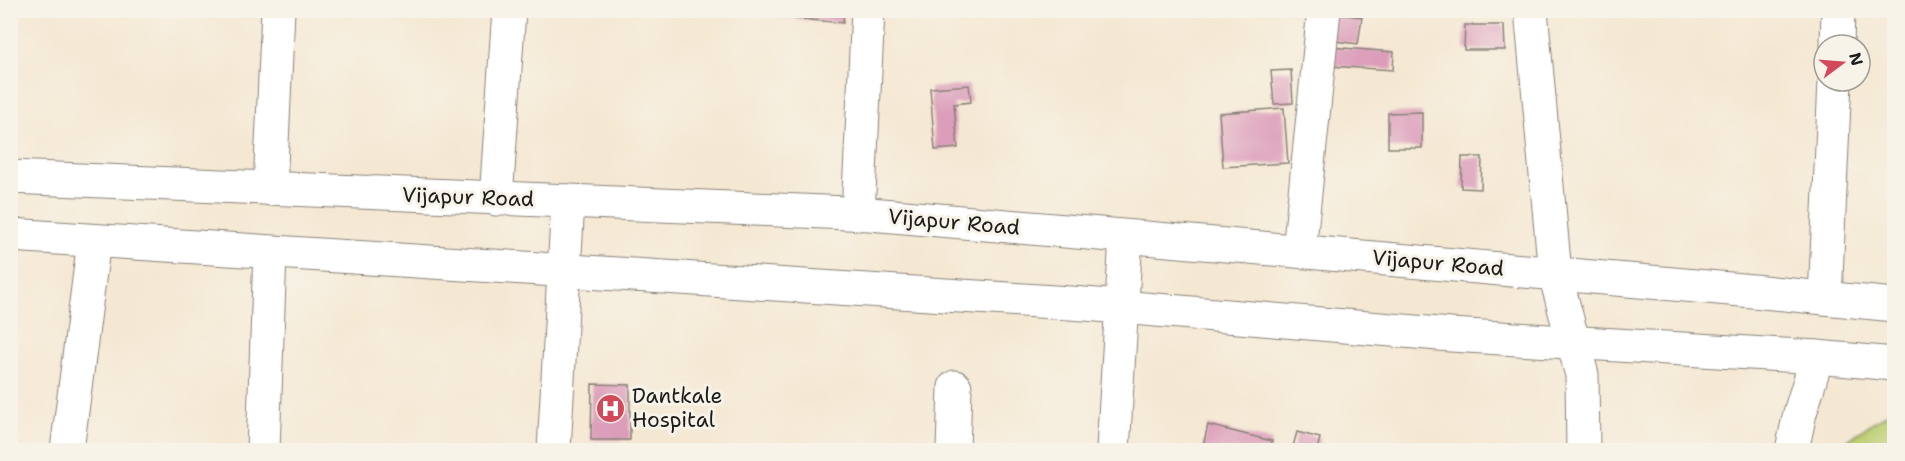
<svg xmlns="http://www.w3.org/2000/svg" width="1905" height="461" viewBox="0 0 1905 461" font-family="'Shantell Sans',sans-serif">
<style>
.green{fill:#bbcd70;stroke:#6c7446;stroke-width:1.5}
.building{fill:#dc9dba}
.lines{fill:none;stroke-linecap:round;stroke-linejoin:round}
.street-casing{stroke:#888278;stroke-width:35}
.primary-casing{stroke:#888278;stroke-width:35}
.street{stroke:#fff;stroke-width:33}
.primary{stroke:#fff;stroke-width:33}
.labels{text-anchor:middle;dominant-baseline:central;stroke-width:6;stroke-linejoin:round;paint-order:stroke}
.street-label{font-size:21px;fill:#1c1c1c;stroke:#f7f3e8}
.poi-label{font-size:21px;fill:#1c1c1c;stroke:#f7f3e8;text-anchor:start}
</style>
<rect width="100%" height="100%" fill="#f7f3e8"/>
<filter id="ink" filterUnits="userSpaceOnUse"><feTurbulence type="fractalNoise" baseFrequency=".0167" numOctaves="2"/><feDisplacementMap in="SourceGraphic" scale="12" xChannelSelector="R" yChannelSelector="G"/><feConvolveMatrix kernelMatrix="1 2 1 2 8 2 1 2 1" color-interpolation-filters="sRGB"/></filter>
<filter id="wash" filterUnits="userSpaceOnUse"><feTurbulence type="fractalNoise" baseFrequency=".008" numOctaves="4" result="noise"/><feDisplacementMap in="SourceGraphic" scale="24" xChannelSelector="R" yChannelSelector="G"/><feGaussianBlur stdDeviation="1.35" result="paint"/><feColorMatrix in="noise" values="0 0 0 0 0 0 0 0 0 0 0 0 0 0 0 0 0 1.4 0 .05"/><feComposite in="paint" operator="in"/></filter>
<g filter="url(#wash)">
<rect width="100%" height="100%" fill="#f5e8d3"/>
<path class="green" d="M1894 410V450H1834L1878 419Z"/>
<g id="blocks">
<g class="building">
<path d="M779 10H844L843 23 779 17Z"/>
<path d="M1330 13 1362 17 1358 44 1327 40Z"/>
<path d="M1465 25H1504L1505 50H1464Z"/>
<path d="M1330 47 1394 52 1393 70 1329 66Z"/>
<path d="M1291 70 1293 103 1274 104 1271 71Z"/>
<path d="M969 85 971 102 954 104 958 148 935 150 930 88Z"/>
<path d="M1284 108 1288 163 1223 167 1219 113Z"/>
<path d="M1422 112V148H1388V113Z"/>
<path d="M1462 157H1482L1481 189 1461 188Z"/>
<path d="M592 384 630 385V440H591Z"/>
<path d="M1208 425 1272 441 1270 450H1202Z"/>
<path d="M1297 432 1320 438 1317 450H1292Z"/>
</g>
</g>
</g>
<g filter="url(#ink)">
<use href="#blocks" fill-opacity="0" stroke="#888278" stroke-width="1.5"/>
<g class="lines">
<defs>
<g id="street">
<path d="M1531 10 1555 274 1582 375 1583 450"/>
<path d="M1837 45 1838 10"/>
<path d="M270 189 278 10"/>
<path d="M496 199 509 10"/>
<path d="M858 214 868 10"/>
<path d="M1299 251 1324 10"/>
<path d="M1825 298 1835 81"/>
<path d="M67 450 94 241"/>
<path d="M263 450 270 252"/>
<path d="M554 450 568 201"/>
<path d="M953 450 955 387"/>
<path d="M1113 450 1126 237"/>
<path d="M1792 450 1800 413 1817 357"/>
</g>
<g id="primary">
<path d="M10 177 870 214 1753 291 1894 305"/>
<path d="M10 235 1085 304 1451 335 1817 357 1894 364"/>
</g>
</defs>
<use href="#street" class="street-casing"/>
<use href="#primary" class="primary-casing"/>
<use href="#street" class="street"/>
<use href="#primary" class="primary"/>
</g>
</g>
<defs>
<symbol id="hospital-disc" viewBox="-11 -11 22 22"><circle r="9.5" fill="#d1495b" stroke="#f7f3e8"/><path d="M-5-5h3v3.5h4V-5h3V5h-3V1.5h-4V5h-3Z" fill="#fff"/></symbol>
</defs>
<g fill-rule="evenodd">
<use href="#hospital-disc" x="594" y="392" width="33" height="33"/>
</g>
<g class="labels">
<g class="street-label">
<text transform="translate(468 197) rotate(2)">Vijapur Road</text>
<text transform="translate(954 222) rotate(5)">Vijapur Road</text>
<text transform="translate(1438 263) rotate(5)">Vijapur Road</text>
</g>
<g class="poi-label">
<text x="632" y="396">Dantkale<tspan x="632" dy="24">Hospital</tspan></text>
</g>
</g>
<rect width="1905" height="461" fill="none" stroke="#f7f3e8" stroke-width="36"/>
<g transform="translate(1842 63) rotate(74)"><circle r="28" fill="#f7f3e8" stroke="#9f9d96" stroke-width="1.5"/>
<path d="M0-4.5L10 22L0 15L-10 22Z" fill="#d1495b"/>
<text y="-9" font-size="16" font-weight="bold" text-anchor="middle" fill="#1c1c1c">N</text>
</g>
</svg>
